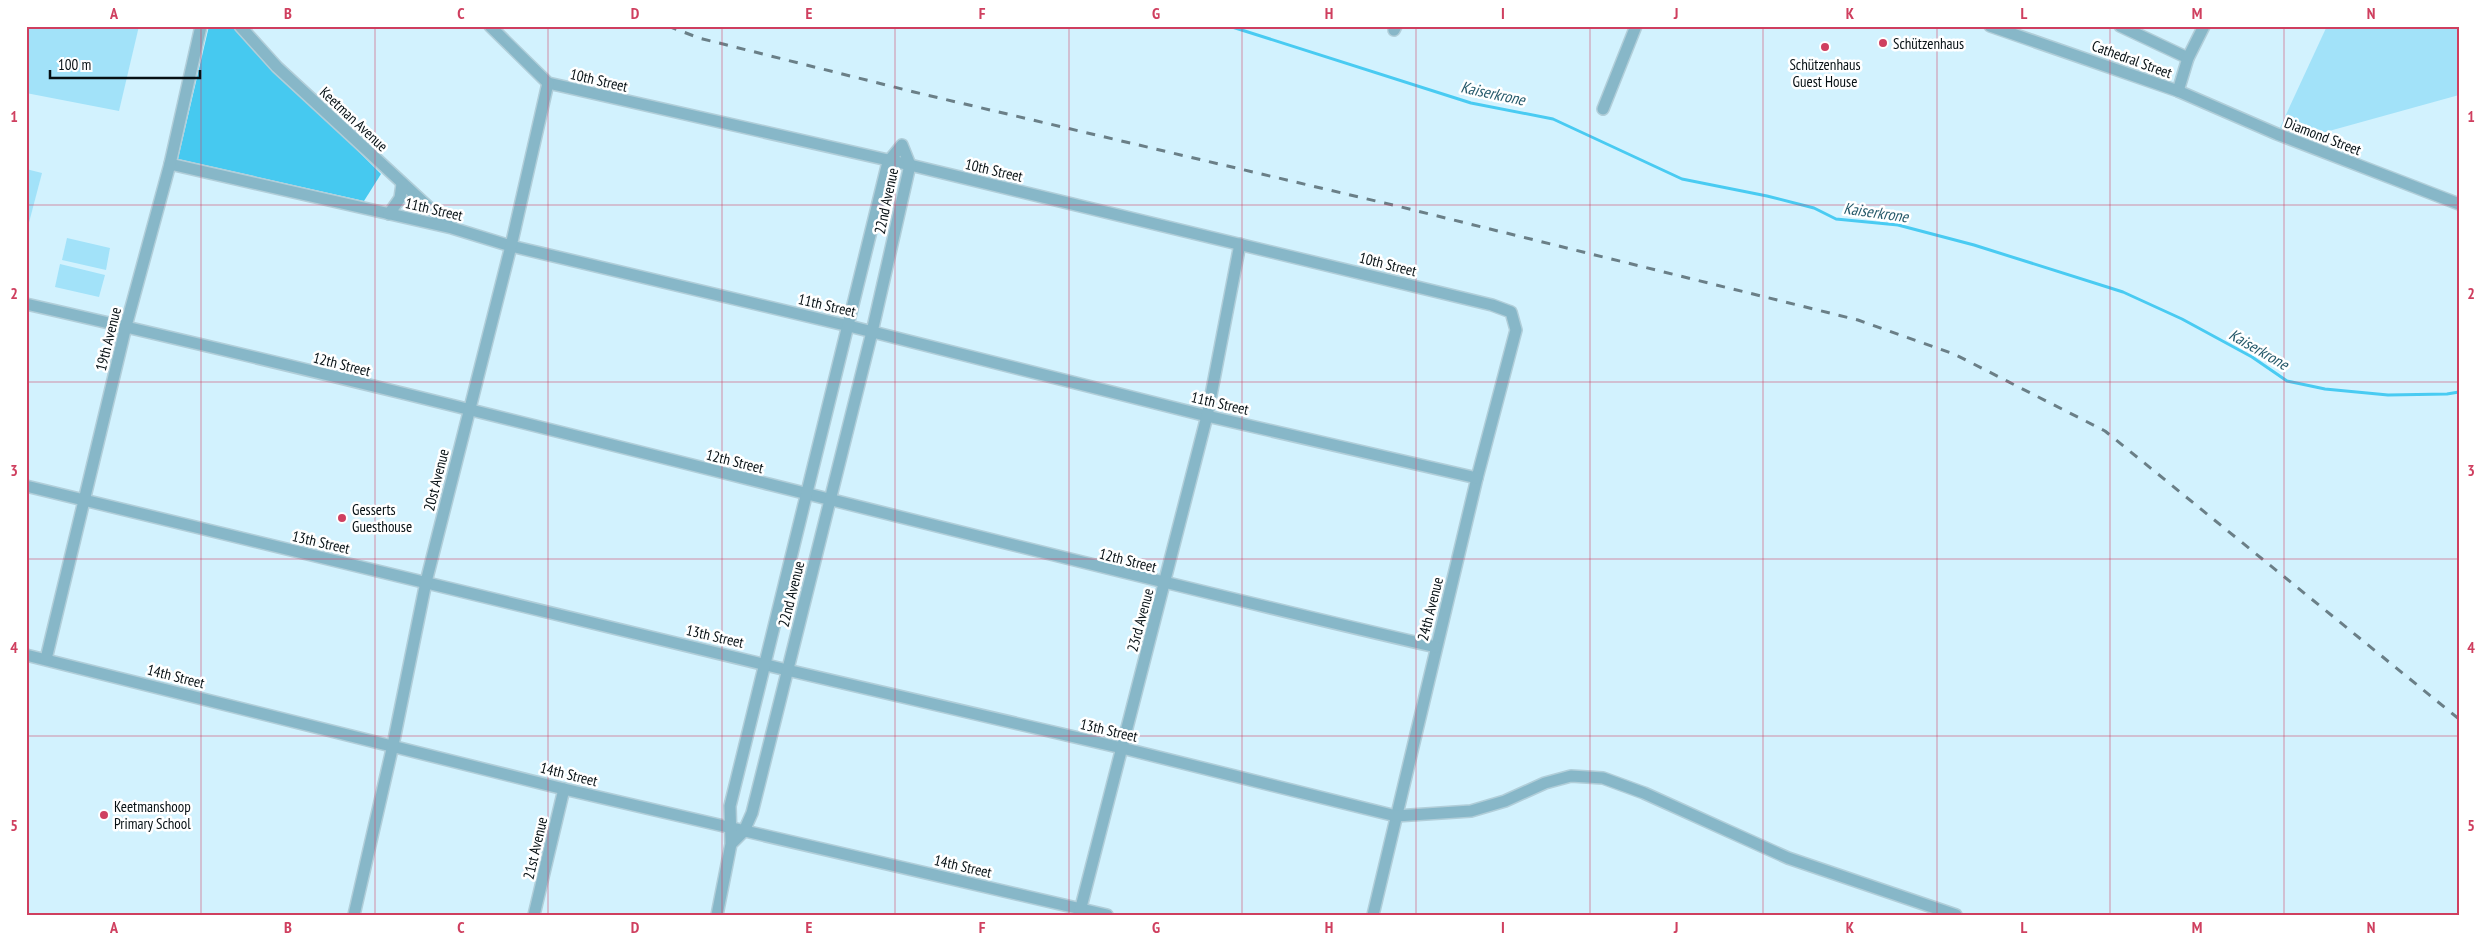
<svg xmlns="http://www.w3.org/2000/svg" width="2485" height="941" viewBox="0 0 2485 941" font-family="'PT Sans Narrow',sans-serif">
<style>
.green{fill:#a2e2f9}
.forest{fill:#46c9f0}
.lines{fill:none;stroke-linecap:round;stroke-linejoin:round}
.stream{stroke:#49cbf2;stroke-width:3}
.minor-casing{stroke:#b1ced9;stroke-width:14}
.minor{stroke:#87b7c8;stroke-width:11}
.rail{stroke:#6a7f87;stroke-width:3;stroke-dasharray:9 9;stroke-linecap:butt}
.grid{fill:none;stroke:#cf3f5f;stroke-width:1;stroke-opacity:0.55}
.poi-dot{fill:#cf3f5f;stroke:#fff;stroke-width:2}
.labels{text-anchor:middle;dominant-baseline:central;stroke-width:5;stroke-linejoin:round;paint-order:stroke}
.poi-label{font-size:15px;fill:#061014;stroke:#fff;text-anchor:start}
.street-label{font-size:15px;fill:#061014;stroke:#fff}
.water-label{font-size:16px;font-style:italic;fill:#25596a;stroke:#fff}
.neatline{fill:none;stroke:#cf3f5f;stroke-width:2}
.grid-label{font-size:16px;text-anchor:middle;font-weight:bold;fill:#cf3f5f}
</style>
<rect width="100%" height="100%" fill="#d2f2fe"/>
<g class="green">
<path d="M26 26H139L119 111 26 93Z"/>
<path d="M2327 26H2459V95L2293 141 2277 134Z"/>
<path d="M26 169 42 173 26 234Z"/>
<path d="M67 238 110 248 106 270 62 260Z"/>
<path d="M60 264 105 275 99 297 55 287Z"/>
</g>
<path class="forest" d="M209 26H233L381 174 364 201 178 159Z"/>
<g class="lines">
<path class="stream" d="M1229 26 1471 103 1553 119 1682 179 1767 196 1814 208 1836 219 1898 225 1974 245 2123 292 2182 319 2252 357 2287 381 2325 389 2388 395 2447 394 2459 392"/>
<defs>
<g id="minor">
<path d="M240 26 277 67 450 227"/>
<path d="M490 26 548 83 910 165 1492 305 1511 312 1516 330 1477 478 1373 915"/>
<path d="M1990 26 2178 91 2277 134 2459 204"/>
<path d="M2120 26 2188 58"/>
<path d="M1394 30 1396 26"/>
<path d="M2178 91 2188 58 2204 26"/>
<path d="M1603 109 1636 26"/>
<path d="M170 164 452 228 511 246 849 326 1207 416 1477 478"/>
<path d="M389 214 400 198 402 184"/>
<path d="M26 304C498 411 965 538 1436 647"/>
<path d="M26 486 787 670 1122 748 1396 816 1471 811 1505 801 1545 783 1571 776 1603 778 1644 793 1788 858 1956 915"/>
<path d="M26 655 564 789 1107 915"/>
<path d="M46 659 126 326 170 164 201 26"/>
<path d="M354 915 393 745 426 582 511 246 548 83"/>
<path d="M534 915 564 789"/>
<path d="M717 915 731 844 730 806 888 162 902 145 910 165 872 332 752 813 744 831 731 844"/>
<path d="M1079 915 1207 416 1240 244"/>
</g>
</defs>
<use href="#minor" class="minor-casing"/>
<use href="#minor" class="minor"/>
<path class="rail" d="M668 26 699 38 914 92 1397 206 1858 320 1954 354 2105 431 2459 719"/>
</g>
<path class="grid" d="M201 26V915M375 26V915M548 26V915M722 26V915M895 26V915M1069 26V915M1242 26V915M1416 26V915M1590 26V915M1763 26V915M1937 26V915M2110 26V915M2284 26V915M26 205H2459M26 382H2459M26 559H2459M26 736H2459"/>
<g class="poi-dot">
<circle cx="1883" cy="43" r="5"/>
<circle cx="1825" cy="47" r="5"/>
<circle cx="342" cy="518" r="5"/>
<circle cx="104" cy="815" r="5"/>
</g>
<g class="labels">
<g class="poi-label">
<text x="1893" y="43">Schützenhaus</text>
<text x="1825" y="64" text-anchor="middle">Schützenhaus<tspan x="1825" dy="17">Guest House</tspan></text>
<text x="352" y="509">Gesserts<tspan x="352" dy="17">Guesthouse</tspan></text>
<text x="114" y="806">Keetmanshoop<tspan x="114" dy="17">Primary School</tspan></text>
</g>
<g class="street-label">
<text transform="translate(2132 59) rotate(20)">Cathedral Street</text>
<text transform="translate(599 80) rotate(13)">10th Street</text>
<text transform="translate(354 119) rotate(43)">Keetman Avenue</text>
<text transform="translate(2323 136) rotate(21)">Diamond Street</text>
<text transform="translate(994 170) rotate(13)">10th Street</text>
<text transform="translate(886 201) rotate(-78)">22nd Avenue</text>
<text transform="translate(434 209) rotate(13)">11th Street</text>
<text transform="translate(1388 264) rotate(14)">10th Street</text>
<text transform="translate(827 305) rotate(13)">11th Street</text>
<text transform="translate(108 339) rotate(-76)">19th Avenue</text>
<text transform="translate(342 364) rotate(14)">12th Street</text>
<text transform="translate(1220 403) rotate(13)">11th Street</text>
<text transform="translate(735 461) rotate(14)">12th Street</text>
<text transform="translate(436 480) rotate(-76)">20st Avenue</text>
<text transform="translate(321 542) rotate(13)">13th Street</text>
<text transform="translate(1128 560) rotate(14)">12th Street</text>
<text transform="translate(791 594) rotate(-76)">22nd Avenue</text>
<text transform="translate(1430 609) rotate(-76)">24th Avenue</text>
<text transform="translate(1140 620) rotate(-75)">23rd Avenue</text>
<text transform="translate(715 636) rotate(13)">13th Street</text>
<text transform="translate(176 676) rotate(14)">14th Street</text>
<text transform="translate(1109 730) rotate(13)">13th Street</text>
<text transform="translate(569 774) rotate(14)">14th Street</text>
<text transform="translate(535 848) rotate(-77)">21st Avenue</text>
<text transform="translate(963 866) rotate(13)">14th Street</text>
</g>
<g class="water-label">
<text transform="translate(1493 93) rotate(12)">Kaiserkrone</text>
<text transform="translate(1876 212) rotate(8)">Kaiserkrone</text>
<text transform="translate(2259 349) rotate(30)">Kaiserkrone</text>
</g>
</g>
<rect width="2485" height="941" fill="none" stroke="#ffffff" stroke-width="55"/>
<path d="M50 70v8h150v-8" fill="none" stroke="#061014" stroke-width="2.5"/>
<text x="58" y="70" font-size="15" fill="#061014" stroke="#ffffff" stroke-width="4" paint-order="stroke">100 m</text>
<rect x="28" y="28" width="2430" height="886" class="neatline"/>
<g class="grid-label">
<text x="114" y="19">A</text>
<text x="288" y="19">B</text>
<text x="461" y="19">C</text>
<text x="635" y="19">D</text>
<text x="809" y="19">E</text>
<text x="982" y="19">F</text>
<text x="1156" y="19">G</text>
<text x="1329" y="19">H</text>
<text x="1503" y="19">I</text>
<text x="1676" y="19">J</text>
<text x="1850" y="19">K</text>
<text x="2024" y="19">L</text>
<text x="2197" y="19">M</text>
<text x="2371" y="19">N</text>
<text x="14" y="122">1</text>
<text x="2471" y="122">1</text>
<text x="14" y="299">2</text>
<text x="2471" y="299">2</text>
<text x="14" y="476">3</text>
<text x="2471" y="476">3</text>
<text x="14" y="653">4</text>
<text x="2471" y="653">4</text>
<text x="14" y="831">5</text>
<text x="2471" y="831">5</text>
<text x="114" y="933">A</text>
<text x="288" y="933">B</text>
<text x="461" y="933">C</text>
<text x="635" y="933">D</text>
<text x="809" y="933">E</text>
<text x="982" y="933">F</text>
<text x="1156" y="933">G</text>
<text x="1329" y="933">H</text>
<text x="1503" y="933">I</text>
<text x="1676" y="933">J</text>
<text x="1850" y="933">K</text>
<text x="2024" y="933">L</text>
<text x="2197" y="933">M</text>
<text x="2371" y="933">N</text>
</g>
</svg>
